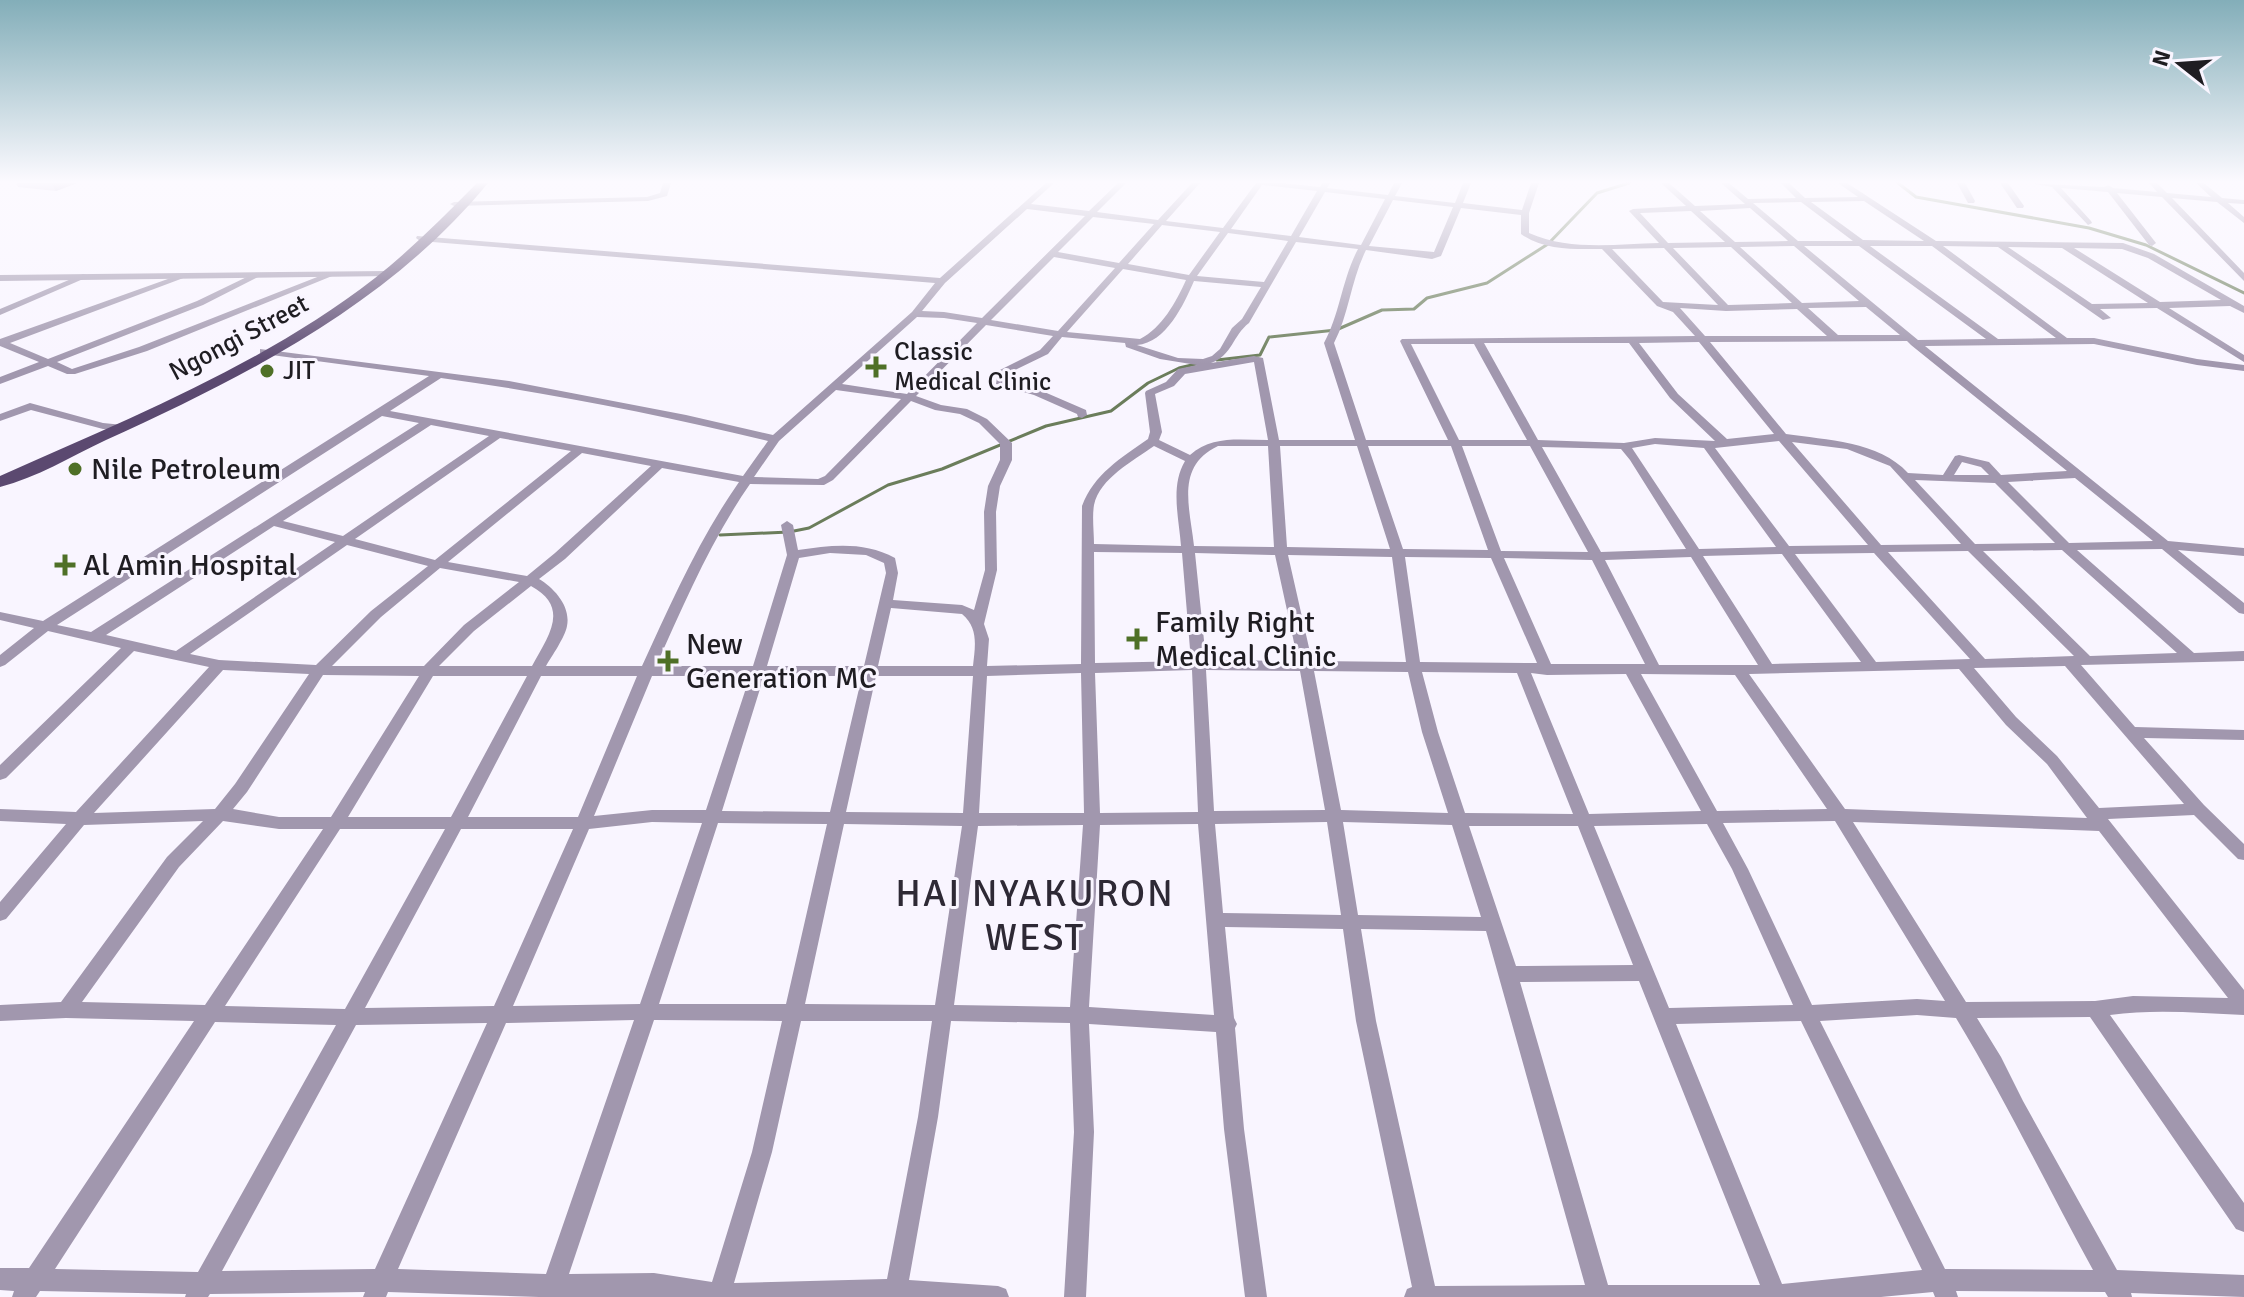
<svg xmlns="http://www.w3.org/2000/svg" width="2244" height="1297" viewBox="0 0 2244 1297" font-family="Signika,sans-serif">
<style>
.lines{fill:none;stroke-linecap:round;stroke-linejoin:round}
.stream{stroke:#6b7d5b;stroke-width:3}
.minor{fill:#a197ae;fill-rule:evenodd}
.tertiary{fill:#a197ae;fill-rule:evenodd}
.primary{fill:#5b4970;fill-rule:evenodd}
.wall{fill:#a894c1}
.shaded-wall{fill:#88789d}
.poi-dot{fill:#4f7027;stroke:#f9f5ff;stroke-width:3}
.labels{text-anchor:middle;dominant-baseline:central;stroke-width:6;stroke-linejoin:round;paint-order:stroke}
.far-street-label{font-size:26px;fill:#1f1d22;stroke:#f9f5ff}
.far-poi-label{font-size:26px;fill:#1f1d22;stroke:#f9f5ff;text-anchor:start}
.poi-label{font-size:30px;fill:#1f1d22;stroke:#f9f5ff;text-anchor:start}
.near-neighbourhood-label{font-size:38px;letter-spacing:2px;fill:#2e2935;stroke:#f9f5ff}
</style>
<rect width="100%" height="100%" fill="#f9f5ff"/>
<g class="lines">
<g class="stream">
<path d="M1898 183 1916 197 2089 228 2146 245 2244 293"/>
<path d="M1217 360 1260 355 1269 337 1336 330 1382 310 1414 309 1427 298 1487 283 1548 244 1597 193 1629 183"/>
<path d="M720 535 789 532 809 528 888 485 942 469 1046 426 1111 411 1148 383 1179 368 1196 364"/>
</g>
<g class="minor">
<path d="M663 183H671L667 196 648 201 454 206 450 204 454 202 647 197 660 193Z"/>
<path d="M1046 183H1054L1031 204 1089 211 1118 183H1126L1097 212 1158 220 1192 183H1200L1166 221 1223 228 1256 183H1283L1320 187 1322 183H1330L1327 188 1388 195 1394 183H1402L1395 196 1455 203 1463 183H1471L1463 203 1522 210 1531 183H1539L1529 213V233C1569 251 1616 244 1659 243L1629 211 1633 209 1686 206 1661 183H1669L1695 206 1745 204 1721 183H1729L1748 199 1796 198 1781 183H1789L1805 198 1858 197 1838 183H1847L1936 241 2123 243 2154 254 2244 306V313L2230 306 2169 308 2244 355V362L2157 308 2100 309 2111 318 2103 320 1998 247 1943 246 2067 338H2094L2197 359 2244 365V371L2197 365 2094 344 1925 346 2168 541 2244 548V556L2178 550 2244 603V614L2239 613 2162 549 2077 550 2194 653 2244 651V661L2081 665 2135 727 2244 730V740L2144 738 2204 805 2244 844V860L2238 859 2194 815 2108 819 2244 990V1015C2199 1013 2155 1009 2110 1015L2244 1203V1232L2236 1229 2090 1017 1977 1018 2001 1057 2023 1101 2117 1270 2244 1275V1297L2131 1293 2132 1297H2108L2105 1292 1956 1291 1958 1297H1935L1933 1292 1881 1297H1404L1407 1289 1412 1287 1356 1021 1343 929 1225 927 1234 1018 1237 1024 1235 1028 1244 1129 1267 1297H1245L1224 1129 1216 1032 1089 1024 1094 1132 1086 1297H1064L1074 1132 1070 1023 951 1021 938 1117 909 1280 998 1286 1006 1289 1009 1297H539L388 1292 386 1297H363L365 1292 210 1294 208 1297H185L186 1294 40 1291 36 1297H12L14 1291 0 1290V1268H29L194 1021 66 1018 0 1021V1005L61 1002 167 857 203 821 84 825 6 919 0 921V902L66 824 0 821V809L76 812 209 667 134 651 6 778 0 780V765L121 648 48 631 5 665 0 667V655L34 628 0 620V612L43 621 429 376 264 354 260 353V349L509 381 686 415 773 435 912 312 935 283 420 241 416 238 417 236 940 278ZM1262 185 1317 191 1291 236 1231 229ZM1325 192 1385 199 1361 245 1299 237ZM1393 200 1453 207 1434 252 1369 246ZM1864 201 1924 241 1863 240 1811 202ZM1801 202 1853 241H1798L1753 203ZM1461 208 1521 215V234C1545 251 1574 249 1602 249L1657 306 1673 312 1695 336 1402 339 1400 341 1448 440H1366L1334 343C1349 314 1351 280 1366 250L1432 259 1441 256ZM1750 208 1786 239 1788 241 1735 242 1700 211ZM1027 209 1085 216 982 318 944 312 922 311 945 283ZM1691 211 1725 242 1668 243 1640 213ZM1093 217 1154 224 1119 263 1058 252ZM1162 225 1220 232 1189 275 1128 264ZM1228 233 1288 241 1264 282 1197 276ZM1296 242 1358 249C1342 279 1340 314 1324 343L1355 440H1279L1263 358 1254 356 1211 363C1232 356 1233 335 1249 323ZM1794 246 1859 301 1802 303 1740 247ZM1804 246H1859L1986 339 1918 340ZM1870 246H1932L2056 338 1998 339ZM1731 247 1792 303 1728 305 1673 248ZM2008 247 2062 248 2148 303 2092 304ZM1664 248 1718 305 1663 302 1612 249ZM2074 248 2122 249 2148 258 2221 300 2160 302ZM1054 257 1115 268 1058 331 991 320ZM1123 269 1186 280C1176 302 1162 328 1140 339L1067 332ZM1194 281 1261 287 1242 319 1232 328 1220 349 1212 356 1203 359 1178 358 1137 345C1166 343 1184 304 1194 281ZM1866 307 1900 335H1838L1808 308ZM1680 308 1726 311 1797 309 1827 336H1705ZM917 317 944 318 977 323 907 394 842 384ZM986 325 1053 336 1040 350 998 371 996 384 1034 395 1077 414 1078 417 1082 418 1087 415 1086 410 1042 391 1006 382 1007 374 1048 354 1062 337 1125 343 1126 347 1160 359 1197 365 1178 369 1166 382 1146 391 1145 393 1150 432 1148 439C1121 458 1094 474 1082 506L1081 664 987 666 989 639 984 624 997 570 996 512 1000 486 1012 460V443L987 419 967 409 941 405 916 396ZM1907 341 1911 345 2067 471 2001 475 1989 462 1959 455 1955 456 1943 475 1908 473C1879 441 1826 440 1786 434L1710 342ZM1699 342 1774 434 1727 439 1678 394 1639 343ZM1484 343H1629L1670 398 1715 441 1655 438 1624 443 1538 440ZM1411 344H1474L1527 440H1459ZM1254 362 1268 440C1240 440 1212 435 1190 455L1159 440 1162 432 1155 394 1174 386 1185 374ZM441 378C551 393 660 415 768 441L743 476 390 411ZM836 390 901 399 825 476 818 479 754 477 779 441ZM911 401 935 410 960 414 979 423 1000 444V460L988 486 984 512 985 570 974 610 962 605 893 600 898 573 895 558C864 541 832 545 798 550L793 525 787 521 781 525 787 555 753 666H656C684 604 711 540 750 484L824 485 833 480ZM382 416 419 423 91 632 57 625ZM431 425 489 436 343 536 283 521ZM500 438 571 451 435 560 355 539ZM1779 441 1868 545 1789 546 1715 448ZM1792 442 1847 449 1890 466 1961 544 1881 545ZM1655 444 1704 448 1776 547 1699 549 1632 448ZM1154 446 1185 461C1170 486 1179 518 1181 546L1094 544C1094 532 1092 517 1094 505 1100 478 1133 461 1154 446ZM1218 446H1268L1274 547 1194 546C1190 508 1175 466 1218 446ZM1280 446H1357L1390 549 1287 547ZM1368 446H1451L1488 550 1403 549ZM1462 446H1530L1588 552 1501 551ZM1542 447 1621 449 1630 460 1686 549 1601 552ZM582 453 651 466 555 553 527 576 448 562ZM1962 462 1981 467 1989 475H1954ZM662 468 739 482C699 539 671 603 642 666H546C552 656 565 637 567 626 571 606 554 588 539 579L565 559ZM2075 478 2153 541 2069 543 2008 482ZM1915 480 1995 483 2055 543 1975 544ZM274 526 335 542 176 651 106 635ZM347 545 428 566 371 611 316 665 219 660 190 654ZM2062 550 2177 653 2090 656 1983 551ZM1968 551 2074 656 1985 659 1888 552ZM1094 552 1182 553 1191 661 1095 663ZM830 553 866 555 884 563 886 573 864 666H767L799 558ZM1195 553 1275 555 1298 661 1206 660ZM1874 553 1970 659 1876 662 1795 554ZM1782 554 1861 662 1772 664 1703 556ZM1288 555 1392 557 1406 662 1312 661ZM1405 557 1491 558 1537 663 1420 662ZM1691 557 1758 665H1659L1605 560ZM1504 558 1592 560 1645 664H1551ZM440 568 519 582 464 625 424 666H332L381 617ZM531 586C571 608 548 636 532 666H439L474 631ZM891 608 962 614C979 628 975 647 973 666H878ZM2065 666 2184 804 2099 808 2057 756 2016 717 1974 668ZM1959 669 2006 725 2047 764 2087 818 1845 809 1749 674ZM223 670 309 674 235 784 215 809 94 813ZM1192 670 1198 812 1100 813 1095 673ZM1206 670 1300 671 1325 810 1214 811ZM1314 671 1408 672 1422 732 1448 813 1341 810ZM1422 672 1517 673 1573 814 1465 813 1438 732ZM1081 673 1084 813H979L987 676ZM1531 673 1547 675 1626 674 1701 811 1589 814ZM1641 674 1735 675 1827 809 1717 811ZM323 675 419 676 331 817H279L233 809 247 792ZM433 676H527L451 817H348ZM541 676H637L578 817H468ZM652 676H750L706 810H652L594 816ZM764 676H862L830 812 722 811ZM876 676H973L963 813 846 812ZM223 821 279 829H323L205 1005 82 1002 179 867ZM1835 821 1945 1001 1917 999 1812 1005 1748 869 1723 823ZM652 822 702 823 640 1004 513 1006 589 829ZM1327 822 1341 915 1223 913 1215 824ZM1343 822 1452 825 1481 917 1358 915ZM1853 822 2099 831 2228 998 2133 996 2095 1001 1966 1002ZM718 823 827 824 786 1004H659ZM844 824 962 826 935 1005 805 1004ZM1198 824 1214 1015 1089 1007 1100 825ZM1707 824 1732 869 1793 1005 1669 1008 1594 826ZM1083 825 1070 1007 954 1005 978 826ZM1469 826H1578L1633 965 1516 966ZM340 829H445L345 1009 225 1006ZM461 829H573L494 1006 365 1008ZM1361 929 1486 931 1585 1285 1435 1286 1376 1021ZM1639 981 1760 1285H1608L1520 982ZM1917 1015 1956 1018C2005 1099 2047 1186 2093 1270L1945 1269 1820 1021ZM634 1020 546 1274 398 1269 506 1023ZM654 1020 782 1021 752 1152 712 1282 654 1273 569 1274ZM801 1021H932L918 1117 887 1279 734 1283 772 1152ZM1801 1021 1922 1270 1782 1284 1676 1024ZM215 1022 336 1025 198 1272 55 1269ZM487 1023 375 1269 222 1271 356 1025Z"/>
<path d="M1957 183H1965L1975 201 1974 203H1968Z"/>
<path d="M2000 183H2008L2024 206 2023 208H2017Z"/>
<path d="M2029 183 2104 187 2108 185 2113 188 2157 192 2149 183H2157L2167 193 2211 197 2196 183H2204L2222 198 2244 200V204L2228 203 2244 217V223L2217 202 2172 198 2244 273V281L2162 197 2117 193 2156 243 2152 246 2149 245 2108 192 2061 188 2091 221 2092 223 2088 225 2052 187Z"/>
<path d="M330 272 337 274 147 351 75 374H67L48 366 0 384V377L39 362 0 346V339L179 275 186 277 10 343 48 359 197 301 255 273 262 275 203 305 57 362 72 369 139 347Z"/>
<path d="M83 274 90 276 0 315V309Z"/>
<path d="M30 403 103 423 123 425 124 427 119 430 103 429 31 410 0 421V414Z"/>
</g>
<path class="tertiary" d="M387 271 391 272V276L0 281V275Z"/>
<path class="primary" d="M477 183H488C390 303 245 377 106 440 72 456 36 478 0 487V476C128 419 263 365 375 278 412 249 444 216 477 183Z"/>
</g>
<path class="wall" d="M16 183H77L56 191 18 187Z"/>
<path class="shaded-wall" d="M51 183H77L56 191Z"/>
<linearGradient id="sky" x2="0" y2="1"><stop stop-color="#83aeb9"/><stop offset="0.5" stop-color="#fcfaff"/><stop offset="1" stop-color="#fcfaff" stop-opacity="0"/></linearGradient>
<rect width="2244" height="364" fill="url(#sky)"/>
<g class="poi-dot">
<path d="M872 355h8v8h8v8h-8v8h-8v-8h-8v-8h8z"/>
<circle cx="267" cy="371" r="8"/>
<circle cx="75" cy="469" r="8"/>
<path d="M61 553h8v8h8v8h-8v8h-8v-8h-8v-8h8z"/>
<path d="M1133 627h8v8h8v8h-8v8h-8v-8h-8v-8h8z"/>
<path d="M664 649h8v8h8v8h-8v8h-8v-8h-8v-8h8z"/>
</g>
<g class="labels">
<g class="far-street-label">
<text transform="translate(239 338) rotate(-28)">Ngongi Street</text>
</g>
<g class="far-poi-label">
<text x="894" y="352">Classic<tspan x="894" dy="30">Medical Clinic</tspan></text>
<text x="283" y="371">JIT</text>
</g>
<g class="poi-label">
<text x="91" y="469">Nile Petroleum</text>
<text x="83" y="565">Al Amin Hospital</text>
<text x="1155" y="622">Family Right<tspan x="1155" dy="34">Medical Clinic</tspan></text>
<text x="686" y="644">New<tspan x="686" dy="34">Generation MC</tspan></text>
</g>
<g class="near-neighbourhood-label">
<text x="1035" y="893">HAI NYAKURON<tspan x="1035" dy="44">WEST</tspan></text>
</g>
</g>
<g transform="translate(2180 64) rotate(287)" stroke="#f9f5ff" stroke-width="6" paint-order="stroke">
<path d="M0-6L14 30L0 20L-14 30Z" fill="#1f1d22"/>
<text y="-12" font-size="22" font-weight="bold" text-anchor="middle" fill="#1f1d22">N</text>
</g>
</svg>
